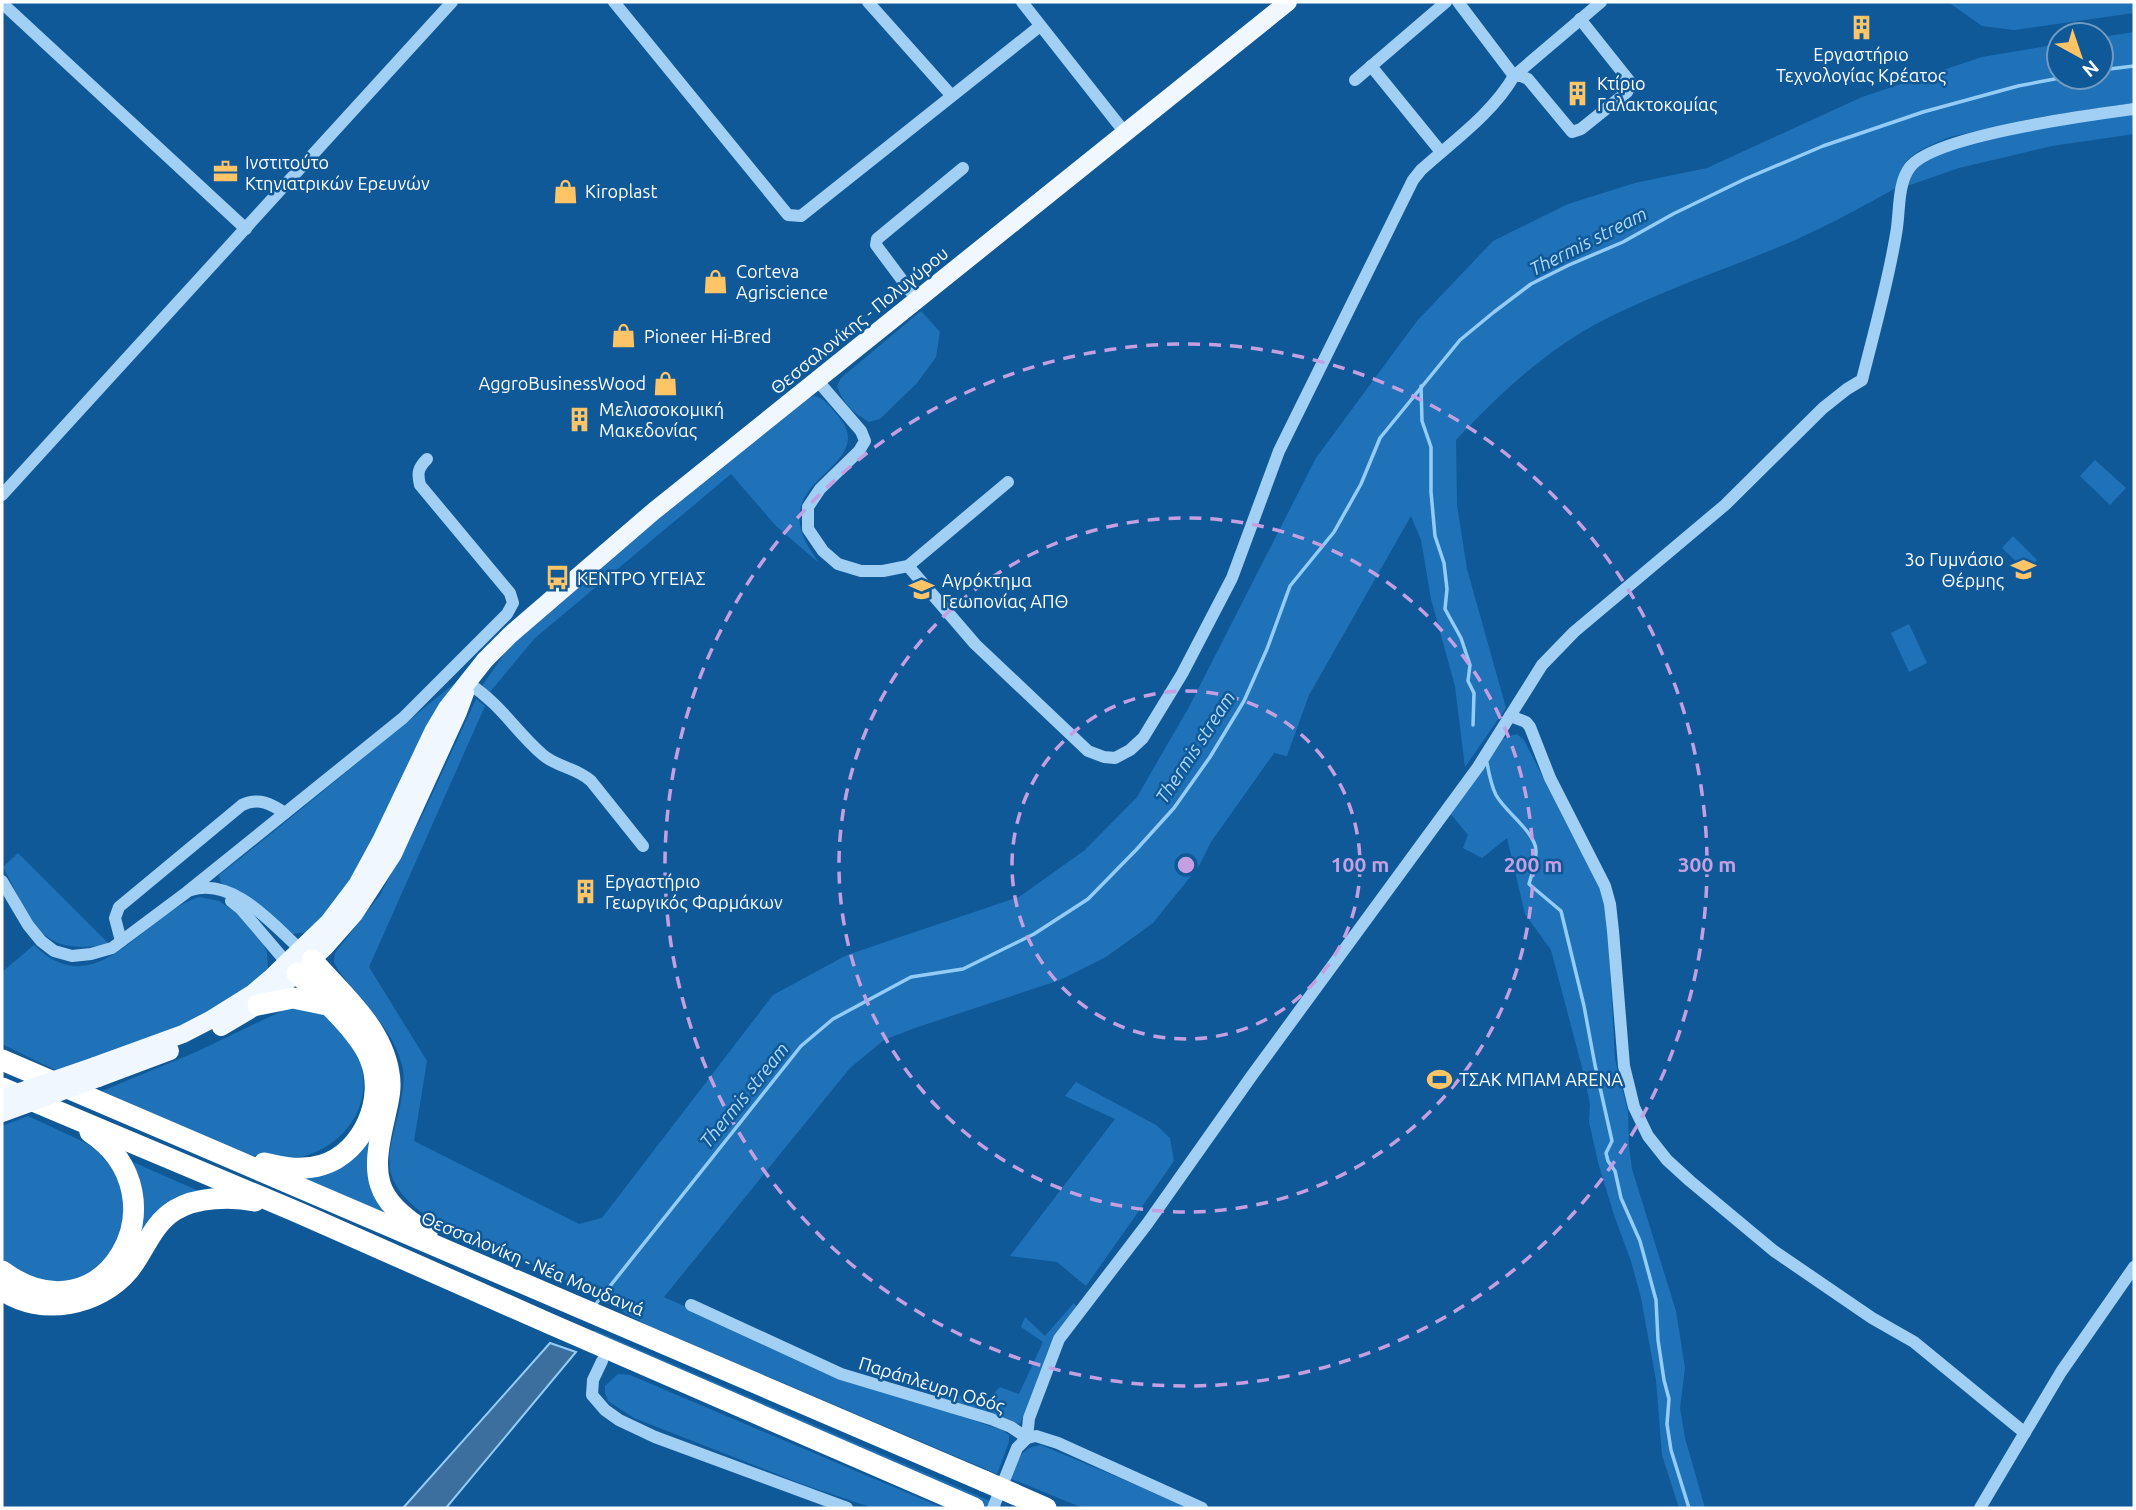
<svg xmlns="http://www.w3.org/2000/svg" width="2136" height="1510" viewBox="0 0 2136 1510" font-family="Ubuntu,sans-serif">
<style>
.green{fill:#1f72b7}
.water{fill:#3c6f9d;stroke:#94ccf8;stroke-width:2}
.lines{fill:none;stroke-linecap:round;stroke-linejoin:round}
.stream{stroke:#94ccf8;stroke-width:3.5}
.minor{stroke:#a2cff4;stroke-width:12}
.major{stroke:#f0f7ff;stroke-width:18}
.highway{stroke:#fff;stroke-width:21}
.major-bridge{stroke:#f0f7ff;stroke-width:18}
.highway-bridge{stroke:#fff;stroke-width:21}
.ring{fill:none;stroke:#c4a0e2;stroke-width:3.5;stroke-dasharray:12 9}
.labels{text-anchor:middle;dominant-baseline:central;stroke-width:5;stroke-linejoin:round;paint-order:stroke}
.poi-label{font-size:18px;fill:#fff;stroke:#105999;text-anchor:start}
.street-label{font-size:18px;fill:#fff;stroke:#105999}
.water-label{font-size:19px;font-style:italic;fill:#afd9fb;stroke:#105999}
.centre{fill:#c4a0e2;stroke:#105999;stroke-width:3.5}
.ring-label{font-size:21px;text-anchor:middle;font-weight:bold;fill:#c4a0e2;stroke:#105999;stroke-width:5;stroke-linejoin:round;paint-order:stroke}
</style>
<rect width="100%" height="100%" fill="#105999"/>
<g class="green">
<path d="M1948 2H2134V13L2014 30 1982 26Z"/>
<path d="M2134 32V103L2034 118 1950 137C1934 144 1908 152 1901 170 1899 175 1899 182 1898 187 1863 206 1829 225 1793 241 1723 271 1648 294 1582 332 1534 361 1494 400 1456 440L1457 505 1467 569 1506 708 1465 767 1455 686 1431 599 1421 540 1411 516 1309 695 1287 756 1274 753 1211 842 1199 866 1153 923 1106 957 1060 980 915 1028 884 1040 850 1068 664 1297 836 1375 1002 1430 1009 1435V1442L997 1474 649 1326 556 1275 421 1212C376 1176 389 1155 400 1106 402 1095 405 1081 403 1069 394 1028 362 1004 339 971L334 963 335 953 380 895 423 814 476 699 485 706 369 967 427 1061 414 1141 579 1224 602 1218 773 995 847 955 1019 897 1085 850 1137 797 1189 707 1316 458 1417 321 1493 241 1568 204 1635 183 1707 168 1862 97 1982 57 2059 44V77H2101V37Z"/>
<path d="M2134 112V134L2052 146 1959 168 1907 186 1914 169 1949 148 2051 124Z"/>
<path d="M921 311 940 332 936 357 917 383 880 419 869 422C853 413 843 403 837 386L841 378Z"/>
<path d="M814 396C825 398 831 408 838 416 872 455 808 473 801 507 795 529 807 545 819 563L776 526 731 474 535 638 489 693 482 686 504 654 527 629 722 465 802 401Z"/>
<path d="M2095 460 2126 488 2110 505 2080 476Z"/>
<path d="M2013 536 2037 560 2026 571 2002 548Z"/>
<path d="M1909 624 1927 663 1909 672 1891 633Z"/>
<path d="M455 683 437 712 361 868 310 932 292 934 244 894 221 883 219 875C299 813 376 746 455 683Z"/>
<path d="M1517 734 1524 740 1603 895 1607 914 1615 1059 1628 1112 1629 1147 1632 1169 1676 1311 1685 1368 1680 1408 1685 1438 1705 1508H1679L1662 1455 1656 1380 1641 1298 1631 1261 1615 1218 1599 1166 1589 1122 1590 1104 1584 1075 1551 950 1525 914 1507 838 1482 858 1463 848 1468 835 1450 813 1494 741Z"/>
<path d="M18 853 109 944C38 958 32 920 3 867Z"/>
<path d="M199 897 219 901 238 914 263 944 267 952 268 968 264 974 250 987 194 1024 61 1073 2 1044V972L34 945C97 1007 142 915 199 897Z"/>
<path d="M288 1008C296 1009 307 1008 314 1011 327 1015 339 1027 347 1037 393 1099 335 1170 264 1158 238 1153 214 1141 189 1130 160 1117 131 1104 102 1091L196 1052Z"/>
<path d="M1076 1082 1156 1125 1170 1138 1174 1161 1086 1286 1057 1262 1010 1256 1115 1119 1065 1096Z"/>
<path d="M28 1116 86 1143 97 1151 116 1173 128 1202 119 1253 70 1289 2 1268V1126Z"/>
<path d="M370 1126 375 1197 390 1220 293 1178Z"/>
<path d="M117 1155 217 1199 198 1201 135 1239Z"/>
<path d="M1074 1303 1077 1307 1053 1337 1020 1424 934 1395 890 1376 891 1370 983 1404 1000 1387 1019 1394 1043 1342 1021 1327 1025 1317 1045 1336Z"/>
<path d="M594 1330 1006 1508H989L592 1336Z"/>
<path d="M618 1374 630 1375 943 1508H873L802 1484 634 1418 608 1401 605 1393V1386Z"/>
<path d="M1041 1445 1191 1508H1083L1009 1478C1017 1461 1021 1447 1041 1445Z"/>
</g>
<path class="water" d="M550 1343 576 1352 446 1508H403Z"/>
<g class="lines">
<g class="stream">
<path d="M2101 70 2134 66"/>
<path d="M1421 386 1422 421 1431 447V492L1435 536 1444 563 1447 589 1445 609 1461 638 1470 665 1468 681 1474 693 1473 725"/>
<path d="M1487 763C1489 774 1491 785 1496 795 1505 812 1537 833 1536 852 1536 862 1532 874 1529 884L1561 911 1584 1006 1595 1065 1612 1141 1606 1153 1608 1161 1615 1171 1621 1198 1640 1241 1656 1300 1658 1340 1664 1380 1669 1399 1667 1424 1671 1450 1689 1508"/>
<path d="M595 1305 801 1046 833 1019 911 977 963 969 1034 934 1088 899 1136 850 1174 808 1210 757 1244 701 1267 649 1290 586 1334 532 1361 484 1380 438 1460 340 1494 312 1531 284 1569 265 1623 242 1673 214 1745 179 1823 146 1923 112 2018 86 2065 77"/>
</g>
<g class="minor">
<path d="M614 2 788 215 801 216 1040 26"/>
<path d="M868 2 951 95"/>
<path d="M1022 2 1126 134"/>
<path d="M1458 2 1514 76H1521L1528 79 1572 132 1581 129 1627 92 1631 83 1580 19"/>
<path d="M2 3 246 229"/>
<path d="M1371 66 1441 152"/>
<path d="M1355 80 1446 2"/>
<path d="M917 300 876 245 877 239 963 168"/>
<path d="M817 380 861 431 865 441 859 451 820 489 808 507V529L823 551 838 564 861 571H883L908 566 1008 482"/>
<path d="M2 495 452 2"/>
<path d="M908 566 975 644 1088 751 1104 757 1115 758 1130 750 1143 738 1182 674 1232 578 1279 451 1413 180 1421 170C1453 141 1492 114 1514 76L1601 2"/>
<path d="M468 683C502 705 515 731 543 755 557 767 577 768 591 781L643 846"/>
<path d="M1510 716 1526 722 1530 727 1550 778 1605 886 1610 904 1613 931 1624 1066 1634 1107 1648 1136 1667 1160 1690 1181 1774 1251 1872 1318 1914 1342 2025 1433"/>
<path d="M2 881 28 925 41 941 54 951 72 956 91 954 112 948 187 892 403 718 507 614 513 603 510 593 420 485C417 473 418 468 427 459"/>
<path d="M191 890C234 877 272 924 301 950"/>
<path d="M231 901 241 909 287 963"/>
<path d="M121 941 115 918 119 907 242 805C259 797 271 804 285 813"/>
<path d="M691 1305 841 1374 991 1419 1011 1427 1027 1438 1036 1436 1058 1443 1202 1508"/>
<path d="M602 1361 593 1380 592 1395 605 1410 619 1420 655 1437 847 1508"/>
<path d="M1027 1438 1029 1418 1059 1339 1147 1224 1253 1074 1478 767 1542 665 1574 632 1725 505 1823 408 1847 389 1862 380C1874 332 1888 283 1896 234 1900 214 1897 184 1910 167 1935 135 2090 115 2134 109"/>
<path d="M993 1508 1017 1448 1027 1438"/>
<path d="M1980 1508 2061 1372 2134 1267"/>
</g>
<g class="major">
<path d="M221 1027 258 1005 297 973 324 948 354 914 393 854 458 712 465 693"/>
<path d="M95 1066 183 1034 212 1019 252 994 272 977 329 922 357 885 382 839 434 730 447 708 485 660 510 635 654 511 1288 2"/>
<path d="M98 1078 170 1051"/>
</g>
<g class="highway">
<path d="M312 960C341 993 382 1027 389 1073 392 1088 388 1102 385 1116 371 1176 372 1198 427 1233"/>
<path d="M258 1005 293 998 327 1005"/>
<path d="M2 1060 984 1481"/>
<path d="M2 1088 297 1212 548 1323 974 1508"/>
<path d="M264 1163C284 1168 302 1171 322 1165 364 1152 386 1098 370 1059 360 1032 318 995 297 973"/>
<path d="M2 1271C104 1346 188 1197 90 1132"/>
<path d="M2 1290C41 1317 99 1306 129 1270 145 1250 152 1224 175 1210 196 1197 232 1196 255 1201"/>
<path d="M1014 1494 1046 1508"/>
</g>
<g class="major-bridge">
<path d="M2 1098 95 1066"/>
<path d="M2 1113 98 1078"/>
</g>
<path class="highway-bridge" d="M984 1481 1014 1494"/>
</g>
<g class="ring">
<circle cx="1186" cy="865" r="174"/>
<circle cx="1186" cy="865" r="347"/>
<circle cx="1186" cy="865" r="521"/>
</g>
<defs>
<symbol id="building-bare" viewBox="-9 -9 18 18"><path d="M-4-6H4V6H1V3H-1V6H-4ZM-2.5-4.3h1.7v1.8h-1.7ZM.8-4.3h1.7v1.8H.8ZM-2.5-1h1.7V.8h-1.7ZM.8-1h1.7V.8H.8Z" fill="#ffc466" stroke="#105999" stroke-width="2.5" paint-order="stroke"/></symbol>
<symbol id="office-bare" viewBox="-9 -9 18 18"><path d="M-6-3h4V-5.5h4V-3h4V5H-6ZM-1-4.5V-3h2v-1.5ZM-6 0V1H6V0Z" fill="#ffc466" stroke="#105999" stroke-width="2.5" paint-order="stroke"/></symbol>
<symbol id="shop-bare" viewBox="-9 -9 18 18"><path d="M-5-2.5h2.3a2.7 3.5 0 0 1 5.4 0H5L5.5 6h-11ZM-1.5-2.5h3a1.5 2.3 0 0 0-3 0Z" fill="#ffc466" stroke="#105999" stroke-width="2.5" paint-order="stroke"/></symbol>
<symbol id="school-bare" viewBox="-9 -9 18 18"><path d="M0-5L7-2L0 1L-7-2ZM-4 1L0 2.5L4 1V4Q0 6-4 4Z" fill="#ffc466" stroke="#105999" stroke-width="2.5" paint-order="stroke"/></symbol>
<symbol id="bus-bare" viewBox="-9 -9 18 18"><path d="M-5-6H5V4H4V6H2V4H-2V6H-4V4H-5ZM-3.5-4V0h7V-4ZM-3.5 1.2v1.5H-2V1.2ZM2 1.2v1.5H3.5V1.2Z" fill="#ffc466" stroke="#105999" stroke-width="2.5" paint-order="stroke"/></symbol>
<symbol id="university-bare" viewBox="-9 -9 18 18"><path d="M0-5L7-2L0 1L-7-2ZM-4 1L0 2.5L4 1V4Q0 6-4 4Z" fill="#ffc466" stroke="#105999" stroke-width="2.5" paint-order="stroke"/></symbol>
<symbol id="stadium-bare" viewBox="-9 -9 18 18"><path d="M0-5a6.5 5 0 1 0 0 10a6.5 5 0 1 0 0-10ZM-3.5-1.8h7v3.6h-7Z" fill="#ffc466" stroke="#105999" stroke-width="2.5" paint-order="stroke"/></symbol>
</defs>
<g fill-rule="evenodd">
<use href="#building-bare" x="1844" y="10" width="35" height="35"/>
<use href="#building-bare" x="1560" y="76" width="35" height="35"/>
<use href="#office-bare" x="208" y="154" width="35" height="35"/>
<use href="#shop-bare" x="548" y="174" width="35" height="35"/>
<use href="#shop-bare" x="698" y="264" width="35" height="35"/>
<use href="#shop-bare" x="606" y="318" width="35" height="35"/>
<use href="#shop-bare" x="648" y="366" width="35" height="35"/>
<use href="#building-bare" x="562" y="402" width="35" height="35"/>
<use href="#school-bare" x="2006" y="552" width="35" height="35"/>
<use href="#bus-bare" x="540" y="560" width="35" height="35"/>
<use href="#university-bare" x="904" y="572" width="35" height="35"/>
<use href="#building-bare" x="568" y="874" width="35" height="35"/>
<use href="#stadium-bare" x="1422" y="1062" width="35" height="35"/>
</g>
<g class="labels">
<g class="poi-label">
<text x="1861" y="54" text-anchor="middle">Εργαστήριο<tspan x="1861" dy="21">Τεχνολογίας Κρέατος</tspan></text>
<text x="1597" y="83">Κτίριο<tspan x="1597" dy="21">Γαλακτοκομίας</tspan></text>
<text x="245" y="162">Ινστιτούτο<tspan x="245" dy="21">Κτηνιατρικών Ερευνών</tspan></text>
<text x="585" y="191">Kiroplast</text>
<text x="736" y="271">Corteva<tspan x="736" dy="21">Agriscience</tspan></text>
<text x="644" y="336">Pioneer Hi-Bred</text>
<text x="646" y="383" text-anchor="end">AggroBusinessWood</text>
<text x="599" y="409">Μελισσοκομική<tspan x="599" dy="21">Μακεδονίας</tspan></text>
<text x="2004" y="559" text-anchor="end">3ο Γυμνάσιο<tspan x="2004" dy="21">Θέρμης</tspan></text>
<text x="577" y="578">ΚΕΝΤΡΟ ΥΓΕΙΑΣ</text>
<text x="942" y="580">Αγρόκτημα<tspan x="942" dy="21">Γεωπονίας ΑΠΘ</tspan></text>
<text x="605" y="881">Εργαστήριο<tspan x="605" dy="21">Γεωργικός Φαρμάκων</tspan></text>
<text x="1459" y="1079">ΤΣΑΚ ΜΠΑΜ ARENA</text>
</g>
<g class="street-label">
<text transform="translate(859 320) rotate(-39)">Θεσσαλονίκης - Πολυγύρου</text>
<text transform="translate(533 1263) rotate(23)">Θεσσαλονίκη - Νέα Μουδανιά</text>
<text transform="translate(932 1384) rotate(17)">Παράπλευρη Οδός</text>
</g>
<g class="water-label">
<text transform="translate(1588 241) rotate(-27)">Thermis stream</text>
<text transform="translate(1195 747) rotate(-57)">Thermis stream</text>
<text transform="translate(744 1095) rotate(-51)">Thermis stream</text>
</g>
</g>
<circle cx="1186" cy="865" r="10" class="centre"/>
<g class="ring-label">
<text x="1360" y="872">100 m</text>
<text x="1533" y="872">200 m</text>
<text x="1707" y="872">300 m</text>
</g>
<rect width="2136" height="1510" fill="none" stroke="#ffffff" stroke-width="7"/>
<g transform="translate(2080 56) rotate(140)"><circle r="33" fill="#105999" stroke="#709bc2" stroke-width="2"/>
<path d="M0-5L12 26L0 18L-12 26Z" fill="#ffc466"/>
<text y="-10" font-size="19" font-weight="bold" text-anchor="middle" fill="#ffffff">N</text>
</g>
</svg>
